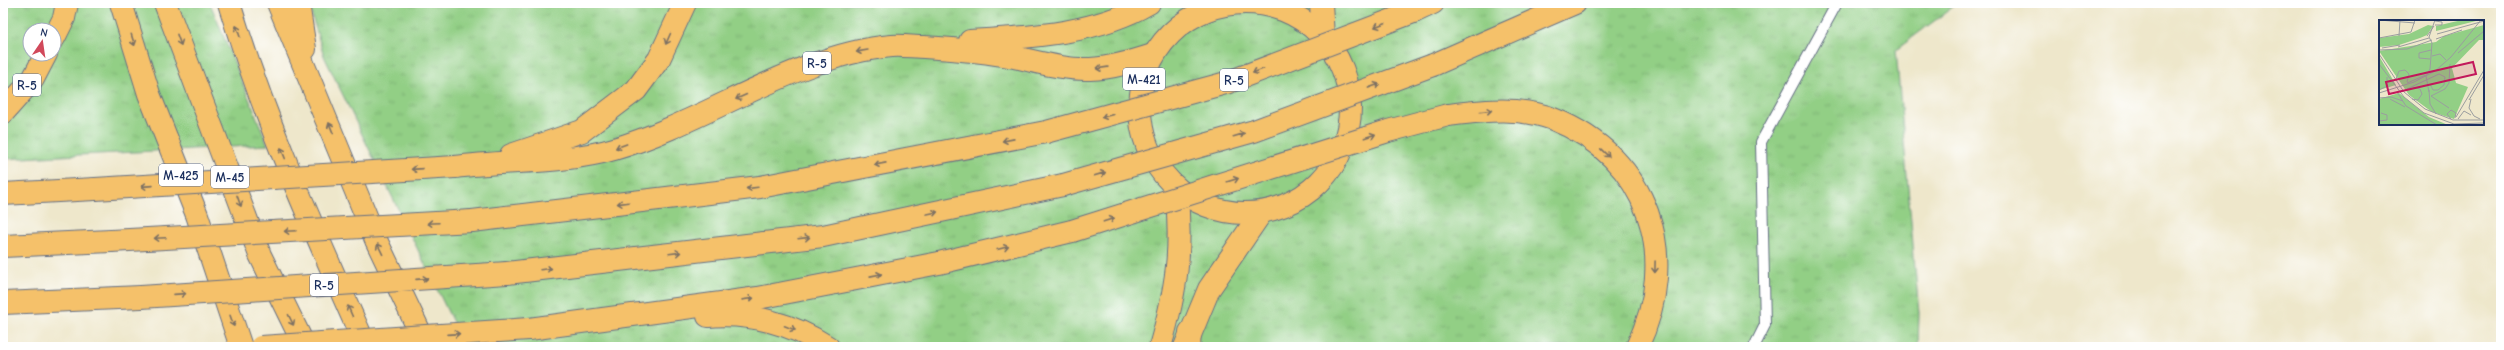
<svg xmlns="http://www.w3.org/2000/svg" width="2504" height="350" viewBox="0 0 2504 350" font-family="'Comic Neue',sans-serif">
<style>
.grass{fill:url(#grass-tufts);stroke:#567f72;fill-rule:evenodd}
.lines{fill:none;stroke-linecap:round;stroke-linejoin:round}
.lane-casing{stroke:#656f84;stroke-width:12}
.primary-casing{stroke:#656f84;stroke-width:24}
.highway-casing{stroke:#656f84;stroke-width:24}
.lane{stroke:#fff;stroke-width:10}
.primary{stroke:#f5c16b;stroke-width:22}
.highway{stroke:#f5c16b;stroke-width:22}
.highway-bridge-casing{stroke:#656f84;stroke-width:24;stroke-linecap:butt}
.highway-bridge{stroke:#f5c16b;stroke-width:22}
.oneway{stroke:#7d7164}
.labels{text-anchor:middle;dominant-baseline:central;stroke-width:4;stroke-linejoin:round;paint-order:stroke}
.shield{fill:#fff;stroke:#5f6d8e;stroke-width:1}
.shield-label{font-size:13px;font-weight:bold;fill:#1b2f5e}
.inset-road{fill:none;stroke:#9a9d9f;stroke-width:1}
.view{fill:#c2185b;fill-opacity:0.15;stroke:#c2185b;stroke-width:2}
.inset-edge{fill:none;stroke:#1b2f5e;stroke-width:2}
</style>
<defs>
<pattern id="grass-tufts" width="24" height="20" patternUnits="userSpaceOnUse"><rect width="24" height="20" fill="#92cf85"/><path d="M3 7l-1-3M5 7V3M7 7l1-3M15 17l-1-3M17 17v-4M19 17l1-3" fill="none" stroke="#7db275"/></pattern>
</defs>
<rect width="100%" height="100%" fill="#fff"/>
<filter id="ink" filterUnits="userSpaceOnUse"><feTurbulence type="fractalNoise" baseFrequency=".025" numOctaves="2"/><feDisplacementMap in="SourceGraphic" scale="8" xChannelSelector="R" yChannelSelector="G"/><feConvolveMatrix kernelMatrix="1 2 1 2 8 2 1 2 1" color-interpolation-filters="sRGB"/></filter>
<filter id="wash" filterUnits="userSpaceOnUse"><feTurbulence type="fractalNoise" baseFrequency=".012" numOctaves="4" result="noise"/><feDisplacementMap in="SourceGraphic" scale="16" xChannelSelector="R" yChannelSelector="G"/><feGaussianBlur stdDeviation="0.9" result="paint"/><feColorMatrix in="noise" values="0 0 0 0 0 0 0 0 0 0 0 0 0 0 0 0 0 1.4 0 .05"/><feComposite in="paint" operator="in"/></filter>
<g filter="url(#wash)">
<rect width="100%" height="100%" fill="#eee7cb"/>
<g class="grass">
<path d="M3 3H210L268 145 3 159ZM30 30H54V54H30Z"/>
<path d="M308 3H1958L1896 50 1919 313 1918 347H465L324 56Z"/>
</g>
</g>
<g filter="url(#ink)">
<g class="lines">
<defs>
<path id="lane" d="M1754 347 1765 325 1761 142 1837 3"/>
<g id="primary">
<path d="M1321 3 1323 37"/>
<circle cx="1245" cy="108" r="105"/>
<path d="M1160 347C1176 291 1183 249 1176 190"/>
<path d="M1185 347 1209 289 1261 213"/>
</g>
<g id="highway">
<path d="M121 3 149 94 197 215 241 347"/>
<path d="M165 3 260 255 305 347"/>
<path d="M229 3C265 122 316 235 366 347"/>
<path d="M278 3 376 240 427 347"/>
<path d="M298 3 305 49"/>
<path d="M1416 11 1433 3"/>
<path d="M54 38 64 18 67 3"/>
<path d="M970 41C1031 37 1096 34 1149 3"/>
<path d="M1433 65 1575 3"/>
<path d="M3 113 33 79 46 54"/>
<path d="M1448 115C1482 111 1519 106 1553 119 1649 157 1681 256 1637 347"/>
<path d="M511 155 582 131 636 90 659 59 685 3"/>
<path d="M455 167C508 160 563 164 614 149 706 122 797 54 892 46 902 45 914 47 924 47 955 49 984 51 1014 57 1038 62 1065 70 1090 69 1112 68 1132 62 1153 55"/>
<path d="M3 194 95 189"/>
<path d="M472 221 760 187 1046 132"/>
<path d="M3 246 111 241"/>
<path d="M507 273 823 236 1063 185"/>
<path d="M3 303 141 297"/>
<path d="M708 316C750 312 793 324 828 347"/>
<path d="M529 329 758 298 939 263 1072 231"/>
<path d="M1189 347 1190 332"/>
</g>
</defs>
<use href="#lane" class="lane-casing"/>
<use href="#primary" class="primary-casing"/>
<use href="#highway" class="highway-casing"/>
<use href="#lane" class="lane"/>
<use href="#primary" class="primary"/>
<use href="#highway" class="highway"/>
<defs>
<g id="highway-bridge">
<path d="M1046 132 1226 83 1416 11"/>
<path d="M1063 185 1254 131 1433 65"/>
<path d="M95 189 455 167"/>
<path d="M1072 231 1388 131 1448 115"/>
<path d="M111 241 472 221"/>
<path d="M141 297 507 273"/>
<path d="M261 347 529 329"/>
</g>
</defs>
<use href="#highway-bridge" class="highway-bridge-casing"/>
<use href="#highway-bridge" class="highway-bridge"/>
</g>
<defs><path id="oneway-shaft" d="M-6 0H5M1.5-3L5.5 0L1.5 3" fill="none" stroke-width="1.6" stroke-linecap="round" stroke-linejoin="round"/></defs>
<g class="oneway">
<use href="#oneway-shaft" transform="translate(1380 25) rotate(159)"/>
<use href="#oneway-shaft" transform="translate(238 31) rotate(-109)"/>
<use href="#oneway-shaft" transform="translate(668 39) rotate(114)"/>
<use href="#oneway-shaft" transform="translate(133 40) rotate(73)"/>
<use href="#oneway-shaft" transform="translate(179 40) rotate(70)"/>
<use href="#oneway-shaft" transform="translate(862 51) rotate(170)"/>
<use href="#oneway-shaft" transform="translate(1102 68) rotate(172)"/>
<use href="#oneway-shaft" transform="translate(1258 71) rotate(159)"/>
<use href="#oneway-shaft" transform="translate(1374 86) rotate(-20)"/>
<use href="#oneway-shaft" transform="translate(741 97) rotate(156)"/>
<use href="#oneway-shaft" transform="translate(1486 111) rotate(-6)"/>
<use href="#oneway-shaft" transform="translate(1107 116) rotate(165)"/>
<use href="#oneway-shaft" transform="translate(331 128) rotate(-112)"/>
<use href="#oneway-shaft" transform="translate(1239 135) rotate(-16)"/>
<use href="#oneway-shaft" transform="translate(1370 136) rotate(-18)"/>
<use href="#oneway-shaft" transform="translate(1008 140) rotate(169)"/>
<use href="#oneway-shaft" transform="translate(621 146) rotate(160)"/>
<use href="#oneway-shaft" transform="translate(283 153) rotate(-112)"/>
<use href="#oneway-shaft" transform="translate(1605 153) rotate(44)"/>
<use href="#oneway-shaft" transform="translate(880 164) rotate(169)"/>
<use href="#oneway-shaft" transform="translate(417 169) rotate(176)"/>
<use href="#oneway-shaft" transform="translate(1100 174) rotate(-16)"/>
<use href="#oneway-shaft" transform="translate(1233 180) rotate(-17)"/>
<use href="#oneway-shaft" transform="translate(147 186) rotate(176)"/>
<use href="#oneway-shaft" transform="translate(752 188) rotate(173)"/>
<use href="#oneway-shaft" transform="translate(239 201) rotate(70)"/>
<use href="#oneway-shaft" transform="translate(623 203) rotate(173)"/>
<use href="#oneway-shaft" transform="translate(932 213) rotate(-12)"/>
<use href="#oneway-shaft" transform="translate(1109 220) rotate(-18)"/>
<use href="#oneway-shaft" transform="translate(433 223) rotate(177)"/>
<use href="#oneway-shaft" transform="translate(290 231) rotate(177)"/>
<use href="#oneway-shaft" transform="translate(160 238) rotate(177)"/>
<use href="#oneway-shaft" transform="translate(804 238) rotate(-7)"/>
<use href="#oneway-shaft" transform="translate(1003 248) rotate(-14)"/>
<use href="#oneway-shaft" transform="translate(380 249) rotate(-116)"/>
<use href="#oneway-shaft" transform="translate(675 253) rotate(-7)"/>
<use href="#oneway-shaft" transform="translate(1655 267) rotate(91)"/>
<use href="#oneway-shaft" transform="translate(546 269) rotate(-7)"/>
<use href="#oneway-shaft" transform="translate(876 275) rotate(-11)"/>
<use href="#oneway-shaft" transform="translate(422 279) rotate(-4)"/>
<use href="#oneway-shaft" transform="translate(180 294) rotate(-4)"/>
<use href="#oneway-shaft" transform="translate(748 299) rotate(-8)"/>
<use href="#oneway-shaft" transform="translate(350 311) rotate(-114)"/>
<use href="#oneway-shaft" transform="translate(291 320) rotate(64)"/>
<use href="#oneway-shaft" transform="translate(232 321) rotate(71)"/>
<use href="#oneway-shaft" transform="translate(790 328) rotate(22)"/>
<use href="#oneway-shaft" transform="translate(454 334) rotate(-4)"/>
</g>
</g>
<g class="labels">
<g class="shield">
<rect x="803" y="52" width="28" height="22" rx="3"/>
<rect x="1123" y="68" width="42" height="22" rx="3"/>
<rect x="1220" y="69" width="28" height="22" rx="3"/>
<rect x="13" y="74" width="28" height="22" rx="3"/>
<rect x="159" y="164" width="44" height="22" rx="3"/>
<rect x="211" y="166" width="38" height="22" rx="3"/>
<rect x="310" y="274" width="28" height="22" rx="3"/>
</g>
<g class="shield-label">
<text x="817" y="63">R-5</text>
<text x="1144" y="79">M-421</text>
<text x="1234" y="80">R-5</text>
<text x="27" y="85">R-5</text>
<text x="181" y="175">M-425</text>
<text x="230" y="177">M-45</text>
<text x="324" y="285">R-5</text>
</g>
</g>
<g transform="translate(2379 20)">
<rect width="105" height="105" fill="#eee7cb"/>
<path d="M105 5V23L104 20H100L73 48 77 63 89 67 75 99 53 92 30 75 0 31 57 22 65 16ZM0 36 17 65 0 70ZM20 73 50 97 69 105H0V79Z" fill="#92cf85"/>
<path d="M83 0H101L57 11V6ZM49 5 54 6 48 15 41 18 20 25 0 27V18L30 14Z" fill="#92cf85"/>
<path class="inset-road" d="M0 0 36 3M56 5H63V2L56 1M58 14 105 1M20 16 21 0M48 16 55 6M0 18 32 12 36 0M57 19 83 10M19 27 50 18M3 28 21 25M0 30 28 29 53 20M79 33 105 11M0 34 25 72 46 89 74 100H105M53 36 61 34 67 40M51 39 40 38V33L52 30M0 44 25 77 45 93 75 104 105 103M17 59 20 51 26 50 30 54 28 62M28 63 47 55M28 69 60 54 66 57 65 65 59 70H54L51 64M0 70 8 66V57M50 70 51 84 57 94M18 72 27 86 58 105M50 72 47 56 51 49 53 23 50 17 56 0M0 73 35 62 56 51 72 37 102 0M0 78 12 77 24 81M11 79 26 87M33 79 39 80 43 74 41 69 34 67M92 79 90 88 95 96 101 99M90 80 105 55M70 88 52 76 66 69 70 63 71 44M77 97 105 50M72 99 68 94 72 90 77 93 76 98M79 99 85 91 92 95M0 101 8 100V95L2 93"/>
<path class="view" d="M94 42 97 54 10 74 7 62Z"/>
<rect width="105" height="105" class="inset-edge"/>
</g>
<rect width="2504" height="350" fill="none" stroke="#fff" stroke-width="16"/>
<g transform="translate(42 42) rotate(13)"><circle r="19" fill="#ffffff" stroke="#a4acbf"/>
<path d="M0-3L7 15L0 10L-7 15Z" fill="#d1495b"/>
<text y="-6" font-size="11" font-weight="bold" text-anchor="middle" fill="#1b2f5e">N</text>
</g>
</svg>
